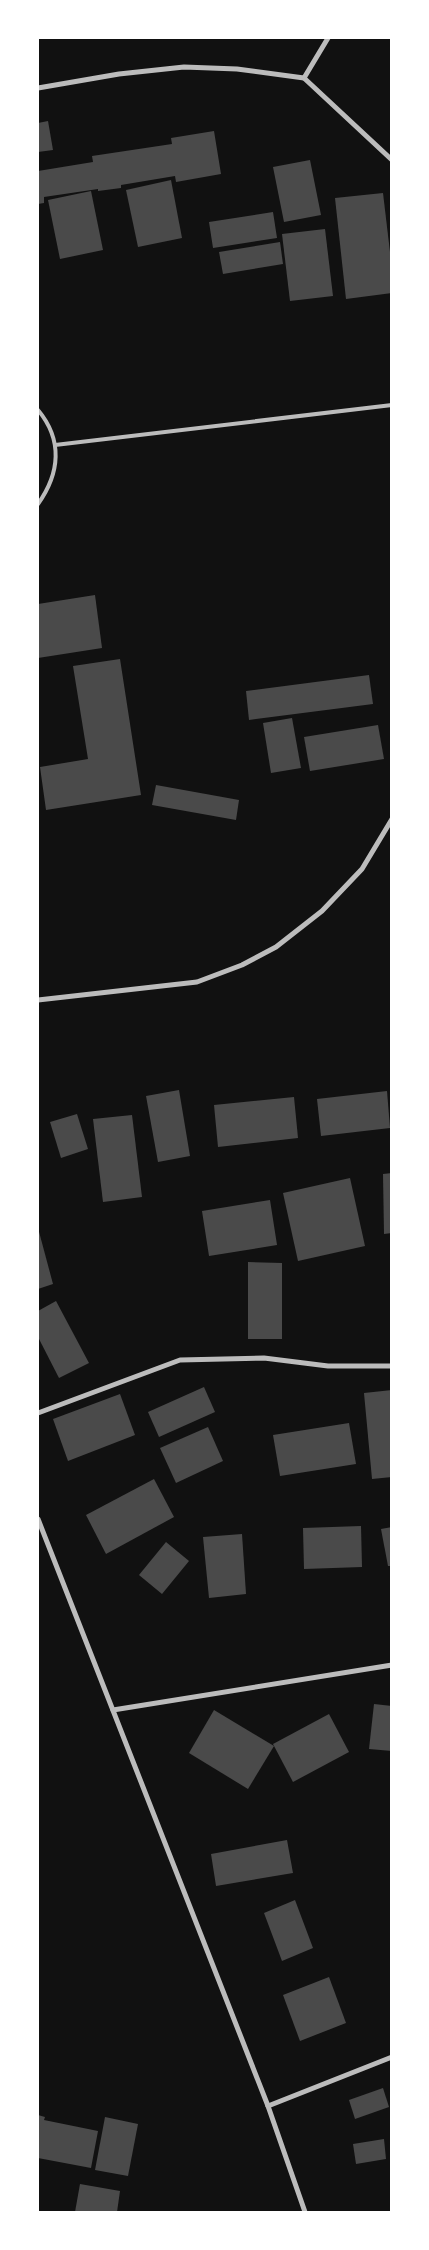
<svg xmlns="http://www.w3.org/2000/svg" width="429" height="2250" viewBox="0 0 429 2250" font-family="Inter,sans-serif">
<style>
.building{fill:#4a4a4a}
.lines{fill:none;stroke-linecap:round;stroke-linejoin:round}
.service{stroke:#bcbcbc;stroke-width:4}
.minor{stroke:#bcbcbc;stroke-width:5}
</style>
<rect width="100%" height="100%" fill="#111"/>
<g class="building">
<path d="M48 121 53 150 38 152V123Z"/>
<path d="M214 131 221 174 176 182 175 176 121 185V188L98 191V189L44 197V203L38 204V171L93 162 92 156 172 144 171 138Z"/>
<path d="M310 160 321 215 284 222 273 167Z"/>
<path d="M171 180 182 238 138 247 126 190Z"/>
<path d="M91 191 103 250 60 259 48 200Z"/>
<path d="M383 193 392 269V293L346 299 335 198Z"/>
<path d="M273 212 277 238 213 248 209 222Z"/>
<path d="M325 229 333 296 290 301 282 234Z"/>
<path d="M280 242 283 264 223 274 219 252Z"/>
<path d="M95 595 102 648 38 658V604Z"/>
<path d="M120 659 141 795 46 810 40 767 88 759 73 666Z"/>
<path d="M369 675 373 704 249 720 246 691Z"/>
<path d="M292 718 301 768 271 773 263 723Z"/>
<path d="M378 725 384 759 310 771 304 737Z"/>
<path d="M156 785 239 800 236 820 152 805Z"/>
<path d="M179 1090 190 1156 158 1162 146 1096Z"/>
<path d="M387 1091 390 1128 321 1136 317 1099Z"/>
<path d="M294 1097 298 1138 218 1147 214 1105Z"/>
<path d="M77 1114 88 1149 61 1158 50 1122Z"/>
<path d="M132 1115 142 1197 103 1202 93 1119Z"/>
<path d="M392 1173V1233L384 1234 383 1174Z"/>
<path d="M350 1178 365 1246 298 1261 283 1193Z"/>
<path d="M270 1200 277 1245 209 1256 202 1211Z"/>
<path d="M38 1228 53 1284 38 1289Z"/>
<path d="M248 1262 282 1263V1339H248Z"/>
<path d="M56 1301 89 1363 59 1378 38 1337V1311Z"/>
<path d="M204 1387 215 1412 159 1437 148 1412Z"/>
<path d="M392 1390V1477L372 1479 364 1393Z"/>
<path d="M120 1394 135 1435 68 1461 53 1419Z"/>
<path d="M349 1423 356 1464 280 1476 273 1435Z"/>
<path d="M208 1427 223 1461 176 1483 160 1448Z"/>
<path d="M154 1479 174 1517 106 1554 86 1515Z"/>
<path d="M361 1526 362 1567 304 1569 303 1528Z"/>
<path d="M392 1527V1566H388L381 1529Z"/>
<path d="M242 1534 246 1594 209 1598 203 1537Z"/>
<path d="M166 1542 189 1561 162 1594 139 1575Z"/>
<path d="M374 1704 392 1706V1751L369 1749Z"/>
<path d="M214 1710 274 1746 248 1789 189 1753Z"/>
<path d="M329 1714 349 1752 293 1782 273 1744Z"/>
<path d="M287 1840 293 1873 216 1886 211 1854Z"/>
<path d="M295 1900 313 1948 282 1961 264 1913Z"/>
<path d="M329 1977 346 2023 300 2041 283 1995Z"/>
<path d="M383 2088 389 2107 355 2119 349 2100Z"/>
<path d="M38 2115 45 2117 44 2120 98 2131 91 2168 38 2158Z"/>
<path d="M105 2117 138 2124 128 2176 95 2170Z"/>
<path d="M384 2139 386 2159 356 2164 353 2144Z"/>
<path d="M80 2184 120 2191 117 2212H75Z"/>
</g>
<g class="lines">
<g class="service">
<path d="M38 410C63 440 60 473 38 504"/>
<path d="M55 445 392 405"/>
</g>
<g class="minor">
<path d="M304 78 328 38"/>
<path d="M38 88 119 74 184 67 237 69 304 78 392 160"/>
<path d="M38 1000 197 982 242 965 276 947 322 911 362 869 392 819"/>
<path d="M38 1413 180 1360 264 1358 328 1366H392"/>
<path d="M38 1519 268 2106 305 2212"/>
<path d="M113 1710 392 1665"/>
<path d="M268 2106 392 2057"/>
</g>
</g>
<rect width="429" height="2250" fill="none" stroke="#ffffff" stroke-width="78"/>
</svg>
